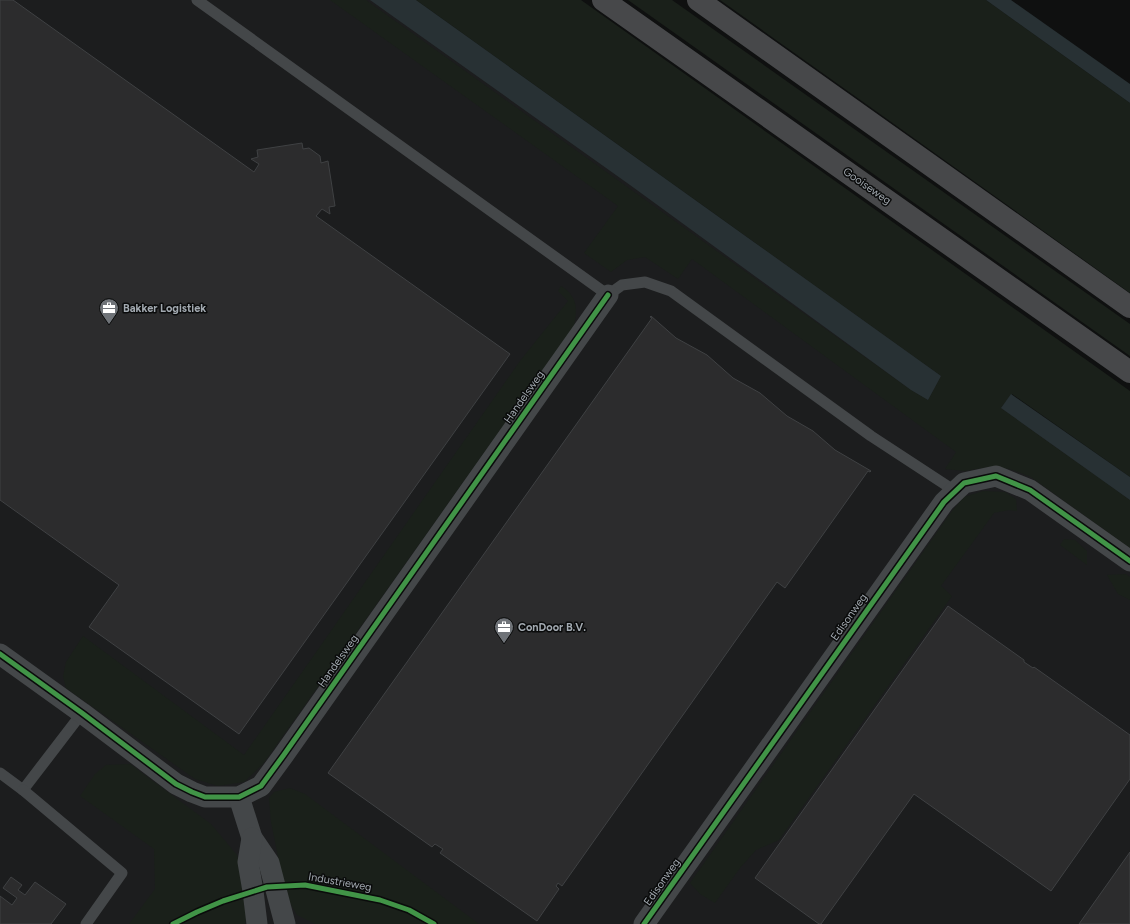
<svg xmlns="http://www.w3.org/2000/svg" width="1130" height="924" viewBox="0 0 1130 924" font-family="Figtree,sans-serif">
<style>
.built{fill:#1c1d1e}
.green{fill:#1a201a}
.water{fill:#283134}
.building{fill:#2c2c2d;stroke:#3f4143}
.lines{fill:none;stroke-linecap:round;stroke-linejoin:round}
.service{stroke:#444749;stroke-width:11}
.minor{stroke:#444749;stroke-width:21}
.trunk{stroke:#47484a;stroke-width:22}
.cycleway-casing{stroke:#0a0b0b;stroke-width:8}
.cycleway{stroke:#419447;stroke-width:5}
.labels{text-anchor:middle;dominant-baseline:central;stroke-width:3;stroke-linejoin:round;paint-order:stroke}
.street-label{font-size:11px;fill:#a2a9b0;stroke:#0a0b0b}
.poi-label{font-size:11px;font-weight:bold;fill:#a2a9b0;stroke:#0a0b0b;text-anchor:start}
</style>
<rect width="100%" height="100%" fill="#0f1010"/>
<path class="built" d="M0 0H384L1130 489V924H0Z"/>
<g class="green">
<path d="M330 0H366L911 390 928 400 941 376 416 0H581L1130 391V477L1012 394 1001 408 1130 500V548L1031 477 1010 469 988 467 965 471 945 469 956 452 692 259 678 279 645 257 627 260 611 272 584 253 618 206Z"/>
<path d="M628 0H672L1130 324V356Z"/>
<path d="M720 0H986L1130 103V293L873 109Z"/>
<path d="M561 286C565 289 569 291 571 295 578 303 576 317 574 326L263 764 244 782 218 786 195 779 66 688 63 676 66 662 83 636 244 755 520 361 568 301 558 291Z"/>
<path d="M983 491 1005 492 1016 499 1017 511 1009 510 994 513 941 586 952 596 779 840 756 850 740 868 715 903 700 894 690 883 952 511 964 497Z"/>
<path d="M1064 539 1075 540 1087 551V565L1060 545Z"/>
<path d="M1126 574 1130 577V600L1118 594 1107 575Z"/>
<path d="M130 764 211 824 237 855 242 873 248 907 245 924H129L155 889 154 849 80 796 95 774 106 765Z"/>
<path d="M290 788 305 794 479 924H315L297 915 286 896 271 822 269 798 274 792Z"/>
</g>
<g class="water">
<path d="M370 0H416L941 376 928 400 911 390 630 185Z"/>
<path d="M986 0H1011L1130 84V103Z"/>
<path d="M1011 394 1130 477V500L1001 408Z"/>
</g>
<g class="building">
<path d="M0 0H13L254 172 259 164 251 159 258 157 257 150 302 143 303 149 309 148 320 156 321 163 328 161 335 206 329 207 330 214 322 209 316 216 510 354 239 734 89 627 119 585 0 500Z"/>
<path d="M651 316 676 338 707 355 733 378 760 393 787 416 813 431 835 450 871 471 870 472 868 471 785 588 777 582 562 886 558 883 556 886 559 889 537 921 440 853 443 849 435 844 432 847 328 773 652 318 650 317Z"/>
<path d="M948 606 1024 660V662L1033 668 1034 667 1130 735V779L1051 891 914 794 821 924H819L755 878Z"/>
<path d="M1130 852V924H1079Z"/>
<path d="M11 877 22 885 18 890 25 895 35 882 66 904 51 924H0V896L12 905 17 898 3 888Z"/>
</g>
<g class="lines">
<g class="service">
<path d="M197 0 608 295 622 285 645 282 671 291 871 436 955 491"/>
<path d="M0 773 23 790 82 713"/>
<path d="M23 790 122 873 86 924"/>
</g>
<g class="minor">
<path d="M0 654 82 713 176 784 192 792 205 797H239L261 786 283 756 608 295"/>
<path d="M239 797 252 838 269 863 285 924"/>
<path d="M252 838 248 862 253 891 257 924"/>
<path d="M644 924 944 502 964 483 996 476 1030 490 1130 561"/>
</g>
<g class="trunk">
<path d="M603 0 1130 372"/>
<path d="M698 0 1130 307"/>
</g>
<defs>
<g id="cycleway">
<path d="M0 654 82 713 176 784 192 792 205 797H239L261 786 283 756 608 295"/>
<path d="M173 924 197 912 223 901 267 887 305 885 380 900 409 910 434 924"/>
<path d="M644 924 944 502 964 483 996 476 1030 490 1130 561"/>
</g>
</defs>
<use href="#cycleway" class="cycleway-casing"/>
<use href="#cycleway" class="cycleway"/>
</g>
<defs>
<symbol id="office-pin" viewBox="-11 -11 22 30"><path d="M0 17L-7.5 6A9.5 9.5 0 1 1 7.5 6Z" fill="#6f7378" stroke="#0a0b0b"/><path d="M-6-3h4V-5.5h4V-3h4V5H-6ZM-1-4.5V-3h2v-1.5ZM-6 0V1H6V0Z" fill="#fff"/></symbol>
</defs>
<g fill-rule="evenodd">
<use href="#office-pin" x="98" y="297" width="22" height="30"/>
<use href="#office-pin" x="493" y="616" width="22" height="30"/>
</g>
<g class="labels">
<g class="street-label">
<text transform="translate(867 186) rotate(35)">Gooiseweg</text>
<text transform="translate(524 397) rotate(-55)">Handelsweg</text>
<text transform="translate(849 617) rotate(-55)">Edisonweg</text>
<text transform="translate(338 661) rotate(-55)">Handelsweg</text>
<text transform="translate(340 882) rotate(10)">Industrieweg</text>
<text transform="translate(662 882) rotate(-55)">Edisonweg</text>
</g>
<g class="poi-label">
<text x="123" y="308">Bakker Logistiek</text>
<text x="518" y="627">ConDoor B.V.</text>
</g>
</g>
</svg>
